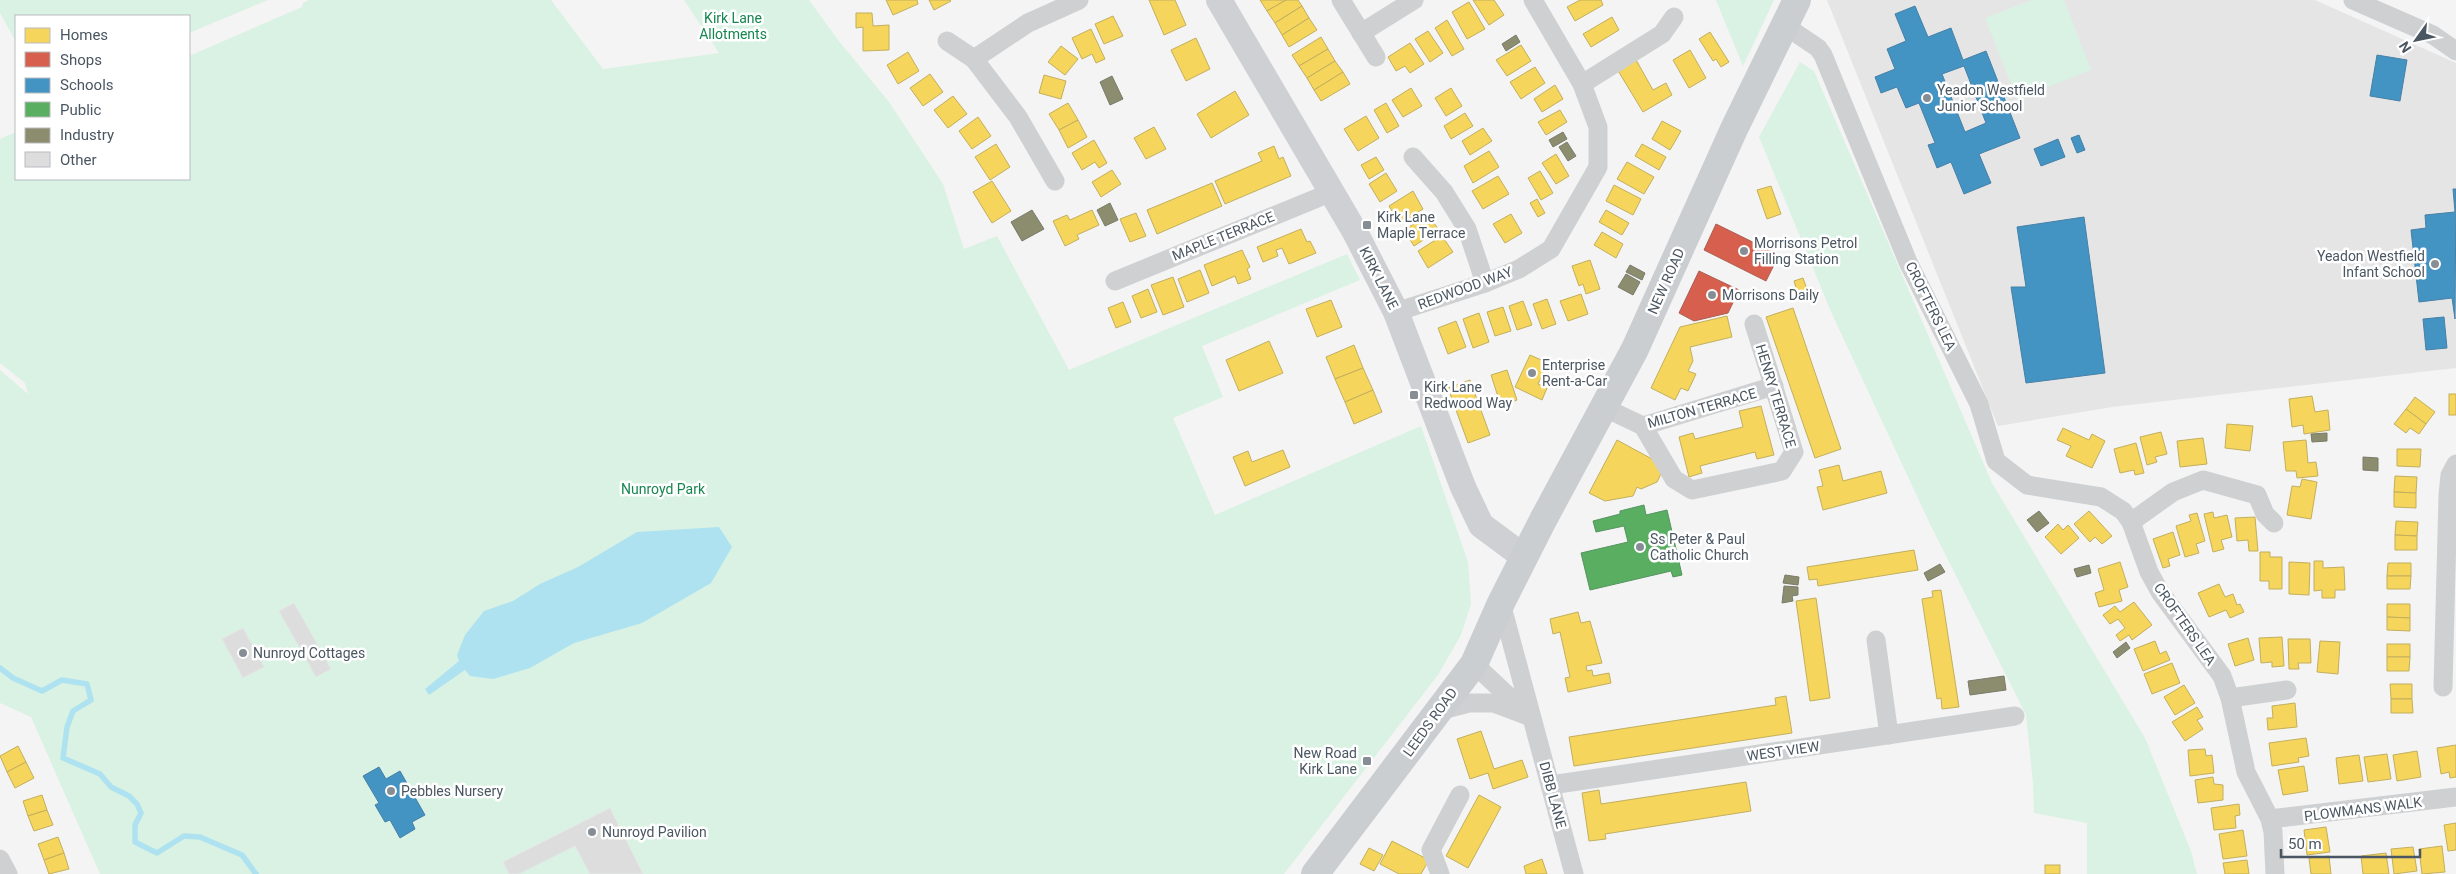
<svg xmlns="http://www.w3.org/2000/svg" width="2456" height="874" viewBox="0 0 2456 874" font-family="Roboto,sans-serif">
<style>
.education{fill:#e6e5e6}
.green{fill:#d9f2e3}
.water{fill:#aee2f0}
.homes{fill:#f6d55c;stroke:#c2af5e}
.shops{fill:#d6604d;stroke:#ac5d53}
.schools{fill:#4393c3;stroke:#4581a6;fill-rule:evenodd}
.public{fill:#5aae61;stroke:#559461}
.industry{fill:#8c8c6e;stroke:#787c6a}
.lines{fill:none;stroke-linecap:round;stroke-linejoin:round}
.stream{stroke:#aee2f0;stroke-width:5.5}
.building{fill:#ddddde;stroke:#e5e6e7}
.street{stroke:#ced0d2;stroke-width:19}
.secondary{stroke:#ced0d4;stroke-width:26}
.primary{stroke:#caced1;stroke-width:28}
.poi-dot{fill:#868d94;stroke:#fff;stroke-width:2}
.labels{text-anchor:middle;dominant-baseline:central;stroke-width:5;stroke-linejoin:round;paint-order:stroke}
.park-label{font-size:14px;fill:#17864f;stroke:#fff}
.poi-label{font-size:14px;fill:#4a5661;stroke:#fff;text-anchor:start}
.street-label{font-size:14px;fill:#4a5661;stroke:#fff}
</style>
<rect width="100%" height="100%" fill="#f4f4f4"/>
<path class="education" d="M1827 0H2315L2456 63V368L2112 407 1998 426Z"/>
<g class="green">
<path d="M0 0H268L189 33V16H16V42L0 13Z"/>
<path d="M309 0H551L603 69 719 53 684 0H809L838 40 889 102 943 184 964 249 997 236 1069 370 1347 254 1360 280 1202 346 1223 397 1173 418 1215 515 1421 426 1468 562 1471 604 1461 635 1438 675 1284 874H100L31 717 0 703V370L28 394 25 383 0 363V139L16 132V179H189V56L302 7 303 3Z"/>
<path d="M1716 0H1774L1743 66Z"/>
<path d="M2032 0H2064L2091 70 2017 99 1985 18Z"/>
<path d="M1800 62 1814 71 1992 483 2145 738 2191 851 2197 874H2087V823L2034 813 2033 783 2026 715 1930 524 1832 314 1759 137Z"/>
</g>
<path class="water" d="M719 527 732 547 711 583 642 623 574 643 530 668 493 679 470 676 465 670 429 695 425 689 459 661 457 655 465 635 484 611 513 601 540 584 578 567 637 532Z"/>
<g class="homes">
<path d="M886 0H917L918 4 893 15Z"/>
<path d="M929 0H950L951 1 934 10Z"/>
<path d="M1149 0H1175L1186 25 1164 35Z"/>
<path d="M1260 0H1286L1267 11Z"/>
<path d="M1286 0H1298L1302 6 1275 23 1267 11Z"/>
<path d="M1473 0H1494L1504 15 1489 25Z"/>
<path d="M1580 0H1601L1603 5 1575 21 1567 7Z"/>
<path d="M1469 2 1485 29 1467 39 1452 12Z"/>
<path d="M1302 6 1309 18 1282 35 1275 23Z"/>
<path d="M856 13H872L873 26 889 25V50L863 51V27L856 28Z"/>
<path d="M1113 16 1123 36 1104 44 1095 24Z"/>
<path d="M1612 17 1619 30 1591 47 1583 34Z"/>
<path d="M1309 18 1317 30 1289 47 1282 35Z"/>
<path d="M1447 20 1464 49 1452 56 1435 28Z"/>
<path d="M1091 29 1105 59 1096 63 1092 54 1082 59 1072 38Z"/>
<path d="M1428 31 1443 53 1430 62 1415 39Z"/>
<path d="M1710 32 1729 62 1721 67 1716 59 1713 61 1699 39Z"/>
<path d="M1321 37 1328 49 1299 66 1292 55Z"/>
<path d="M1196 38 1210 69 1186 81 1171 50Z"/>
<path d="M1410 43 1424 64 1410 73 1405 66 1396 71 1388 57Z"/>
<path d="M1521 45 1531 61 1507 76 1496 60Z"/>
<path d="M1061 46 1078 59 1065 75 1048 62Z"/>
<path d="M1328 49 1335 61 1307 78 1299 66Z"/>
<path d="M1690 50 1706 78 1689 88 1673 60Z"/>
<path d="M908 52 919 71 898 84 887 65Z"/>
<path d="M1635 58 1653 90 1666 83 1672 95 1643 112 1617 69Z"/>
<path d="M1335 61 1343 72 1314 90 1307 78Z"/>
<path d="M1535 67 1545 83 1521 99 1510 82Z"/>
<path d="M1343 72 1350 84 1321 101 1314 90Z"/>
<path d="M930 74 943 92 923 106 910 88Z"/>
<path d="M1044 75 1066 81 1061 99 1039 93Z"/>
<path d="M1555 85 1563 99 1542 112 1534 99Z"/>
<path d="M1411 88 1422 106 1403 117 1392 100Z"/>
<path d="M1451 88 1462 106 1446 116 1435 98Z"/>
<path d="M1235 91 1249 115 1211 138 1197 114Z"/>
<path d="M953 96 967 114 948 128 934 110Z"/>
<path d="M1068 103 1078 120 1059 130 1049 114Z"/>
<path d="M1386 103 1399 126 1387 133 1374 110Z"/>
<path d="M1560 110 1567 122 1546 135 1538 122Z"/>
<path d="M1465 113 1473 126 1451 139 1444 126Z"/>
<path d="M1366 116 1379 138 1358 151 1344 129Z"/>
<path d="M978 117 991 136 972 149 959 131Z"/>
<path d="M1078 120 1087 137 1068 148 1059 130Z"/>
<path d="M1662 121 1681 131 1670 150 1652 139Z"/>
<path d="M1154 127 1166 149 1146 159 1134 138Z"/>
<path d="M1483 128 1492 141 1470 155 1462 141Z"/>
<path d="M1094 140 1107 163 1099 168 1095 162 1082 170 1072 153Z"/>
<path d="M996 144 1010 167 990 180 975 157Z"/>
<path d="M1642 144 1666 157 1659 170 1635 156Z"/>
<path d="M1274 146 1279 159 1283 157 1291 176 1225 204 1215 181 1262 161 1258 153Z"/>
<path d="M1489 151 1499 167 1473 183 1464 166Z"/>
<path d="M1556 154 1569 176 1556 184 1542 163Z"/>
<path d="M1376 157 1384 170 1369 179 1361 165Z"/>
<path d="M1627 162 1654 177 1644 194 1617 179Z"/>
<path d="M1112 170 1121 184 1101 197 1092 182Z"/>
<path d="M1540 171 1553 193 1541 200 1528 178Z"/>
<path d="M1386 173 1397 191 1380 202 1369 184Z"/>
<path d="M1498 176 1509 194 1483 209 1472 191Z"/>
<path d="M992 181 1011 211 992 223 973 192Z"/>
<path d="M1212 183 1222 206 1157 234 1147 210Z"/>
<path d="M1614 185 1641 199 1633 215 1606 201Z"/>
<path d="M1771 186 1781 214 1767 219 1757 190Z"/>
<path d="M1413 191 1423 209 1400 224 1389 206Z"/>
<path d="M1537 199 1545 213 1538 217 1530 203Z"/>
<path d="M1092 210 1099 225 1077 235 1079 239 1065 246 1053 221 1067 215 1070 220Z"/>
<path d="M1606 210 1629 223 1622 235 1599 222Z"/>
<path d="M1136 213 1146 236 1130 242 1120 219Z"/>
<path d="M1511 214 1522 233 1505 243 1493 224Z"/>
<path d="M1428 215 1439 230 1414 246 1404 230Z"/>
<path d="M1301 229 1307 242 1310 241 1316 253 1289 264 1282 248 1276 250 1278 256 1263 262 1257 247Z"/>
<path d="M1602 232 1623 244 1616 258 1594 245Z"/>
<path d="M1442 236 1453 252 1428 268 1418 251Z"/>
<path d="M1242 250 1250 267 1247 269 1251 279 1238 284 1235 276 1212 286 1204 265Z"/>
<path d="M1590 260 1600 289 1586 294 1583 284 1579 286 1572 266Z"/>
<path d="M1200 270 1209 293 1187 302 1178 279Z"/>
<path d="M1173 277 1184 307 1163 315 1151 285Z"/>
<path d="M1803 278 1808 292 1798 295 1794 281Z"/>
<path d="M1148 289 1157 312 1141 318 1132 296Z"/>
<path d="M1581 294 1588 314 1568 321 1560 301Z"/>
<path d="M1547 299 1556 324 1542 329 1533 304Z"/>
<path d="M1331 300 1342 327 1317 337 1306 309Z"/>
<path d="M1523 301 1532 325 1517 330 1509 306Z"/>
<path d="M1123 302 1131 322 1116 328 1108 308Z"/>
<path d="M1503 307 1511 331 1495 336 1487 312Z"/>
<path d="M1793 308 1841 449 1815 458 1766 317Z"/>
<path d="M1479 313 1489 342 1473 348 1463 319Z"/>
<path d="M1727 316 1732 337 1690 347 1693 361 1688 371 1696 374 1688 391 1681 388 1675 400 1651 388 1680 327Z"/>
<path d="M1456 321 1466 347 1448 354 1438 328Z"/>
<path d="M1269 341 1283 373 1239 391 1226 360Z"/>
<path d="M1354 345 1363 368 1335 379 1326 357Z"/>
<path d="M1530 355 1548 363 1538 384 1547 388 1542 400 1515 387Z"/>
<path d="M1363 368 1373 390 1345 402 1335 379Z"/>
<path d="M1507 370 1517 400 1501 406 1491 375Z"/>
<path d="M1470 380 1490 435 1468 443 1448 388Z"/>
<path d="M1373 390 1382 412 1354 424 1345 402Z"/>
<rect x="2449" y="394" width="7" height="21"/>
<path d="M2312 396 2315 412 2328 410 2330 430 2304 434 2303 425 2292 427 2289 399Z"/>
<path d="M2415 397 2435 412 2426 424 2406 409Z"/>
<path d="M1761 406 1774 455 1757 459 1755 452 1700 466 1702 473 1689 477 1679 437 1693 433 1695 439 1743 427 1739 411Z"/>
<path d="M2406 409 2426 424 2419 434 2410 428 2406 433 2394 424Z"/>
<path d="M2227 424 2253 426 2250 451 2225 448Z"/>
<path d="M2063 428 2089 440 2092 434 2105 441 2092 468 2066 456 2071 446 2057 440Z"/>
<path d="M2161 432 2167 454 2155 457 2157 462 2147 465 2140 437Z"/>
<path d="M2203 438 2207 464 2180 467 2177 441Z"/>
<path d="M1617 440 1665 466 1657 482 1641 489 1637 487 1633 496 1605 501 1589 493Z"/>
<path d="M2306 440 2308 463 2316 462 2318 476 2297 478 2296 471H2286L2283 442Z"/>
<path d="M2136 443 2144 473 2135 475 2134 470 2120 473 2114 449Z"/>
<path d="M2397 449H2421L2420 467 2397 466Z"/>
<path d="M1283 450 1290 467 1245 486 1233 457 1248 451 1252 462Z"/>
<path d="M1839 465 1843 481 1881 471 1887 493 1823 510 1817 487 1823 486 1819 470Z"/>
<path d="M2395 476 2417 477 2416 493 2394 492Z"/>
<path d="M2302 479 2317 482 2311 519 2287 515 2292 486 2300 487Z"/>
<path d="M2394 492 2416 493V508L2394 507Z"/>
<path d="M2089 511 2112 536 2102 544 2095 537 2090 542 2074 524Z"/>
<path d="M2213 512 2214 518 2227 515 2232 537 2221 540 2224 549 2213 552 2204 514Z"/>
<path d="M2197 513 2205 541 2196 544 2199 553 2185 557 2176 526 2191 521 2189 515Z"/>
<path d="M2255 517 2258 551H2249L2248 540 2237 541 2235 518Z"/>
<path d="M2396 521 2418 522 2417 536 2395 535Z"/>
<path d="M2058 524 2063 530 2068 525 2079 538 2061 554 2045 537Z"/>
<path d="M2173 532 2180 555 2168 559 2170 566 2163 568 2153 539Z"/>
<path d="M2395 535 2417 536V550H2395Z"/>
<path d="M1914 550 1918 570 1818 586 1817 579 1809 580 1807 567Z"/>
<path d="M2260 552H2270V557H2282V589H2269V581H2260Z"/>
<path d="M2314 561H2323V568L2344 567 2345 590H2335V598H2322V590L2314 591Z"/>
<path d="M2120 562 2128 587 2119 590 2122 601 2099 607 2095 593 2104 590 2098 569Z"/>
<path d="M2289 562 2310 563 2309 595 2289 594Z"/>
<path d="M2388 563H2411V576H2387Z"/>
<path d="M2387 576H2411L2410 589H2387Z"/>
<path d="M2219 584 2225 597 2233 594 2237 605 2240 604 2244 612 2230 618 2226 610 2209 617 2198 593Z"/>
<path d="M1941 590 1959 707 1942 709 1941 698 1937 699 1922 599 1933 597 1932 591Z"/>
<path d="M1816 598 1830 698 1810 701 1796 601Z"/>
<path d="M2134 602 2152 625 2132 640 2129 635 2120 641 2116 635 2125 628 2118 619 2110 624 2103 615 2115 606 2120 612Z"/>
<path d="M2387 604H2410V618L2387 617Z"/>
<path d="M1578 612 1581 623 1590 621 1602 663 1586 666 1587 671 1592 670 1593 676 1609 673 1611 683 1568 692 1565 678 1570 677 1560 632 1553 634 1550 619Z"/>
<path d="M2387 617 2410 618V631L2387 630Z"/>
<path d="M2282 637 2284 666 2272 667V662L2261 663 2259 638Z"/>
<path d="M2248 638 2254 660 2235 666 2228 644Z"/>
<path d="M2288 639H2310L2311 663H2298L2299 669H2289Z"/>
<path d="M2155 641 2160 654 2166 651 2170 660 2143 671 2134 649Z"/>
<path d="M2320 641 2340 642 2338 674 2317 672Z"/>
<rect x="2387" y="644" width="23" height="13"/>
<path d="M2387 657H2410L2409 671H2387Z"/>
<path d="M2172 663 2180 683 2152 694 2144 674Z"/>
<path d="M2390 684H2412V699H2391Z"/>
<path d="M2184 685 2195 703 2175 715 2164 697Z"/>
<path d="M1786 696 1792 733 1574 766 1569 737 1776 705 1775 698Z"/>
<path d="M2391 699H2412L2413 713H2391Z"/>
<path d="M2295 703 2297 727 2268 730 2267 718H2273L2272 706Z"/>
<path d="M2197 707 2203 717 2197 720 2203 729 2185 741 2172 722Z"/>
<path d="M1481 731 1494 769 1522 760 1528 777 1493 789 1488 773 1470 779 1457 739Z"/>
<path d="M2306 738 2309 756 2298 758 2299 762 2272 766 2269 743Z"/>
<path d="M2456 745V777L2450 778 2449 772 2441 774 2437 748Z"/>
<path d="M18 746 26 762 7 772 0 756Z"/>
<path d="M2205 749 2206 756 2212 755 2214 773 2190 776 2188 750Z"/>
<path d="M2417 751 2421 777 2397 781 2393 755Z"/>
<path d="M2387 754 2391 779 2368 782 2364 757Z"/>
<path d="M2359 755 2363 781 2339 784 2336 758Z"/>
<path d="M26 762 34 778 15 788 7 772Z"/>
<path d="M2304 766 2308 791 2283 795 2278 770Z"/>
<path d="M2213 777 2214 784 2223 785V800L2198 803 2195 780Z"/>
<path d="M1746 782 1751 811 1605 834 1606 839 1589 841 1582 793 1599 790 1601 804Z"/>
<path d="M42 795 47 810 28 816 23 801Z"/>
<path d="M1479 795 1501 807 1468 868 1446 856Z"/>
<path d="M2239 804 2240 815 2235 816 2236 828 2214 830 2211 808Z"/>
<path d="M47 810 53 825 34 831 28 816Z"/>
<path d="M2456 823V850L2448 851 2444 825Z"/>
<path d="M2326 827 2330 852 2307 855 2304 830Z"/>
<path d="M2243 830 2247 856 2223 859 2219 834Z"/>
<path d="M58 837 64 853 44 860 38 844Z"/>
<path d="M1392 841 1429 860 1421 874H1399L1380 864Z"/>
<path d="M2442 846 2445 872 2422 874 2419 849Z"/>
<path d="M2413 847 2417 871 2394 874 2391 849Z"/>
<path d="M1369 848 1383 855 1374 871 1360 864Z"/>
<path d="M64 853 69 869 49 874 44 860Z"/>
<path d="M2386 853 2389 874H2363L2361 856Z"/>
<path d="M2329 856 2331 874H2311L2309 858Z"/>
<path d="M1542 859 1547 874H1526L1524 866Z"/>
<path d="M2247 860 2249 874H2225L2223 863Z"/>
<rect x="2045" y="865" width="15" height="9"/>
</g>
<g class="shops">
<path d="M1716 224 1779 255 1766 281 1704 250Z"/>
<path d="M1699 271 1739 290 1728 313 1694 321 1679 313Z"/>
</g>
<g class="schools">
<path d="M1915 6 1928 37 1951 28 1963 60 1986 51 2020 138 1979 154 1991 183 1964 194 1951 162 1937 168 1928 145 1935 143 1919 103 1906 108 1897 87 1881 93 1875 77 1895 69 1887 49 1906 41 1895 14ZM1964 66 1986 123 1965 132 1942 74Z"/>
<path d="M2377 55 2407 60 2400 101 2370 96Z"/>
<path d="M2079 135 2085 150 2077 153 2071 138Z"/>
<path d="M2058 139 2065 157 2041 166 2034 149Z"/>
<path d="M2453 189H2456L2455 319 2452 298 2419 302 2411 230 2426 228 2425 215 2455 212Z"/>
<path d="M2084 217 2105 373 2026 383 2011 287H2026L2017 227Z"/>
<path d="M2444 317 2447 348 2426 350 2423 319Z"/>
<path d="M379 767 386 779 400 771 425 815 412 822 415 829 400 838 390 820 385 822 375 805 379 803 363 776Z"/>
</g>
<path class="public" d="M1644 505 1646 515 1667 510 1682 575 1673 577 1671 571 1590 590 1581 553 1628 542 1624 526 1596 532 1593 521 1620 514V511Z"/>
<g class="industry">
<path d="M1516 35 1520 42 1506 51 1502 44Z"/>
<path d="M1112 76 1123 99 1110 105 1100 82Z"/>
<path d="M1563 132 1567 139 1553 147 1549 140Z"/>
<path d="M1567 142 1576 156 1568 161 1559 147Z"/>
<path d="M1110 203 1118 220 1105 226 1097 210Z"/>
<path d="M1032 210 1044 229 1022 241 1011 222Z"/>
<path d="M1630 265 1645 273 1642 280 1626 272Z"/>
<path d="M1626 274 1640 282 1633 295 1618 287Z"/>
<path d="M2327 433V441L2312 442 2311 434Z"/>
<path d="M2363 457 2378 458V471L2363 470Z"/>
<path d="M2039 511 2049 523 2037 532 2027 520Z"/>
<path d="M1940 564 1945 572 1928 581 1924 573Z"/>
<path d="M2089 565 2091 573 2077 577 2074 569Z"/>
<path d="M1785 575 1799 577 1798 585 1783 583Z"/>
<path d="M1784 586 1798 587V595L1792 596 1793 601 1782 603Z"/>
<path d="M2126 642 2130 648 2117 658 2113 652Z"/>
<path d="M2004 676 2006 690 1970 695 1968 681Z"/>
</g>
<g class="lines">
<path class="stream" d="M0 668 13 678 42 691 62 680 87 684 91 700 73 711 67 727 63 758 100 774 111 787 129 796 137 804 141 813 135 825V842L157 853 184 836 200 837 242 855 256 874"/>
</g>
<g class="building">
<path d="M294 603 331 669 316 677 279 611Z"/>
<path d="M243 628 264 667 243 678 222 639Z"/>
<path d="M610 808 643 874H590L575 846 519 874H509L503 862Z"/>
</g>
<g class="lines">
<g class="street">
<path d="M1341 0 1376 57"/>
<path d="M2353 0 2433 35 2456 51"/>
<path d="M1784 25 1818 48 1823 55 1908 262 1979 404 1996 461 2027 485 2101 497 2123 511 2131 522 2149 572 2160 592 2222 676 2230 698 2246 772 2270 819 2273 832 2275 874"/>
<path d="M1361 33 1414 0"/>
<path d="M947 41 974 59"/>
<path d="M1582 84 1662 34 1674 17"/>
<path d="M1413 157 1444 192 1467 229 1485 283"/>
<path d="M1055 181 1018 117 974 59 1028 23 1079 0"/>
<path d="M1115 281 1332 192"/>
<path d="M1396 312 1485 283 1519 269 1551 249 1598 167V127L1582 84 1533 0"/>
<path d="M1603 407 1643 426 1774 386"/>
<path d="M1643 426 1674 479 1692 490 1782 471 1794 452 1754 324"/>
<path d="M2131 522 2173 492 2203 480 2257 495 2265 514 2274 523"/>
<path d="M1501 603 1574 874"/>
<path d="M1876 640 1889 735"/>
<path d="M1474 664 1523 710"/>
<path d="M2443 687 2448 495 2450 475 2456 464"/>
<path d="M2230 698 2287 690"/>
<path d="M1438 711 1469 703H1494L1531 717"/>
<path d="M1551 785 2015 716"/>
<path d="M2270 819 2456 797"/>
<path d="M0 859 8 874"/>
<path d="M1440 874 1431 850 1460 795"/>
</g>
<path class="secondary" d="M1219 0 1355 232 1396 312 1463 487 1481 525 1524 557"/>
<path class="primary" d="M1315 874 1474 664 1501 603 1543 520 1635 349 1734 129 1797 0"/>
</g>
<g class="poi-dot">
<circle cx="1927" cy="98" r="5"/>
<rect x="1362" y="220" width="10" height="10" rx="2.5"/>
<circle cx="1744" cy="251" r="5"/>
<circle cx="2435" cy="264" r="5"/>
<circle cx="1712" cy="295" r="5"/>
<circle cx="1532" cy="373" r="5"/>
<rect x="1409" y="390" width="10" height="10" rx="2.5"/>
<circle cx="1640" cy="547" r="5"/>
<circle cx="243" cy="653" r="5"/>
<rect x="1362" y="756" width="10" height="10" rx="2.5"/>
<circle cx="391" cy="791" r="5"/>
<circle cx="592" cy="832" r="5"/>
</g>
<g class="labels">
<g class="park-label">
<text x="733" y="18">Kirk Lane<tspan x="733" dy="16">Allotments</tspan></text>
<text x="663" y="489">Nunroyd Park</text>
</g>
<g class="poi-label">
<text x="1937" y="90">Yeadon Westfield<tspan x="1937" dy="16">Junior School</tspan></text>
<text x="1377" y="217">Kirk Lane<tspan x="1377" dy="16">Maple Terrace</tspan></text>
<text x="1754" y="243">Morrisons Petrol<tspan x="1754" dy="16">Filling Station</tspan></text>
<text x="2425" y="256" text-anchor="end">Yeadon Westfield<tspan x="2425" dy="16">Infant School</tspan></text>
<text x="1722" y="295">Morrisons Daily</text>
<text x="1542" y="365">Enterprise<tspan x="1542" dy="16">Rent-a-Car</tspan></text>
<text x="1424" y="387">Kirk Lane<tspan x="1424" dy="16">Redwood Way</tspan></text>
<text x="1650" y="539">Ss Peter &amp; Paul<tspan x="1650" dy="16">Catholic Church</tspan></text>
<text x="253" y="653">Nunroyd Cottages</text>
<text x="1357" y="753" text-anchor="end">New Road<tspan x="1357" dy="16">Kirk Lane</tspan></text>
<text x="401" y="791">Pebbles Nursery</text>
<text x="602" y="832">Nunroyd Pavilion</text>
</g>
<g class="street-label">
<text transform="translate(1223 236) rotate(-22)">MAPLE TERRACE</text>
<text transform="translate(1379 278) rotate(63)">KIRK LANE</text>
<text transform="translate(1666 281) rotate(-66)">NEW ROAD</text>
<text transform="translate(1465 288) rotate(-20)">REDWOOD WAY</text>
<text transform="translate(1931 306) rotate(64)">CROFTERS LEA</text>
<text transform="translate(1776 396) rotate(73)">HENRY TERRACE</text>
<text transform="translate(1702 408) rotate(-16)">MILTON TERRACE</text>
<text transform="translate(2185 624) rotate(55)">CROFTERS LEA</text>
<text transform="translate(1430 722) rotate(-54)">LEEDS ROAD</text>
<text transform="translate(1783 751) rotate(-8)">WEST VIEW</text>
<text transform="translate(1553 795) rotate(75)">DIBB LANE</text>
<text transform="translate(2363 809) rotate(-7)">PLOWMANS WALK</text>
</g>
</g>
<rect x="15" y="15" width="175" height="165" fill="#ffffff" stroke="#b7bbc0"/>
<rect x="25" y="28" width="25" height="15" fill="#f6d55c" stroke="#b7bbc0"/>
<text x="60" y="40" font-size="15" fill="#4a5661">Homes</text>
<rect x="25" y="52" width="25" height="15" fill="#d6604d" stroke="#b7bbc0"/>
<text x="60" y="65" font-size="15" fill="#4a5661">Shops</text>
<rect x="25" y="78" width="25" height="15" fill="#4393c3" stroke="#b7bbc0"/>
<text x="60" y="90" font-size="15" fill="#4a5661">Schools</text>
<rect x="25" y="102" width="25" height="15" fill="#5aae61" stroke="#b7bbc0"/>
<text x="60" y="115" font-size="15" fill="#4a5661">Public</text>
<rect x="25" y="128" width="25" height="15" fill="#8c8c6e" stroke="#b7bbc0"/>
<text x="60" y="140" font-size="15" fill="#4a5661">Industry</text>
<rect x="25" y="152" width="25" height="15" fill="#ddddde" stroke="#b7bbc0"/>
<text x="60" y="165" font-size="15" fill="#4a5661">Other</text>
<g transform="translate(2416 40) rotate(237)" stroke="#ffffff" stroke-width="4" paint-order="stroke">
<path d="M0-4L9 19L0 12L-9 19Z" fill="#4a5661"/>
<text y="-8" font-size="14" font-weight="bold" text-anchor="middle" fill="#4a5661">N</text>
</g>
<path d="M2281 849v8h139v-8" fill="none" stroke="#4a5661" stroke-width="2.5"/>
<text x="2288" y="849" font-size="15" fill="#4a5661" stroke="#ffffff" stroke-width="4" paint-order="stroke">50 m</text>
</svg>
